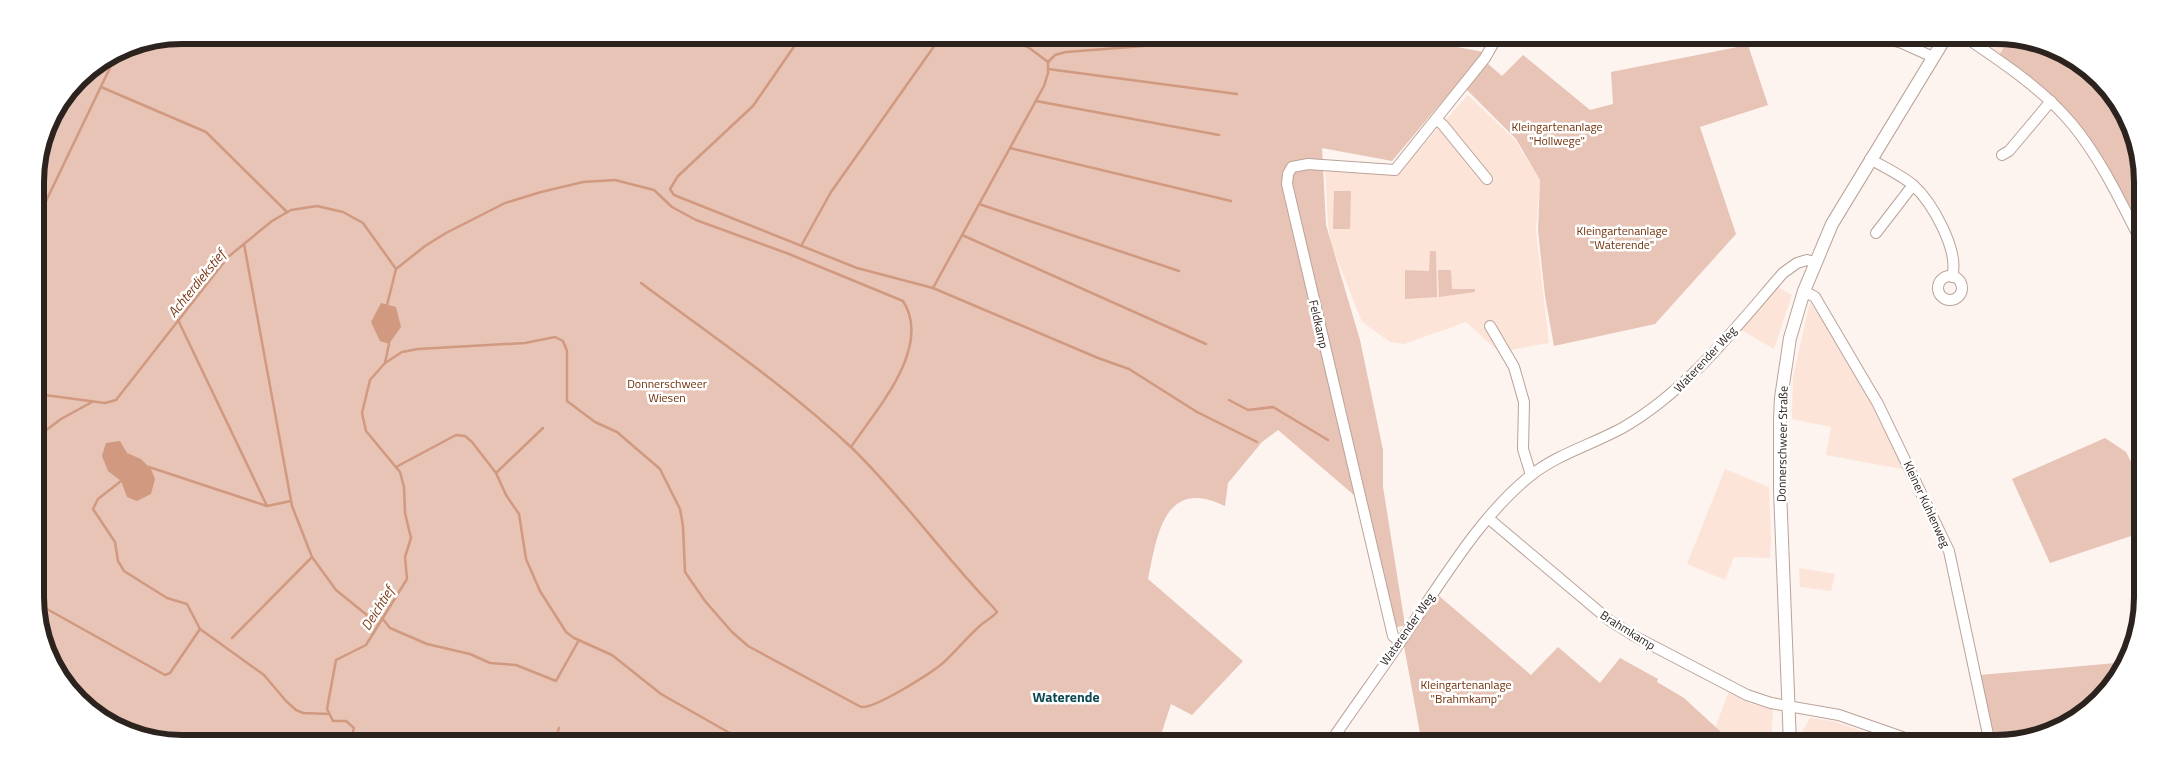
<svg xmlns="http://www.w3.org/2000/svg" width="2178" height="779" viewBox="0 0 2178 779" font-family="'Titillium Web',sans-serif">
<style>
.built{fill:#fde4d9}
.green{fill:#e7c4b5}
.water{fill:#d09980}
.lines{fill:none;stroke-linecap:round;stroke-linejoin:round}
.stream{stroke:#d09980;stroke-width:2.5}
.minor-casing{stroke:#baa399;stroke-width:12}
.major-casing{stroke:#baa399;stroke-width:14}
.minor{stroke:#fff;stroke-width:10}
.major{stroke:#fff;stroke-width:12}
.labels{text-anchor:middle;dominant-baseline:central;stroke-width:5;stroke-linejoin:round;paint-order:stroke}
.park-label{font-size:12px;fill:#712f08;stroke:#fff}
.street-label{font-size:12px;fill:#2c231f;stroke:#fff}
.water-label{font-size:14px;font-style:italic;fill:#7f3c18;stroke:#fff}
.neighbourhood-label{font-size:14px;font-weight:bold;fill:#0b4852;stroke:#fff}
.rim{fill:none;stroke:#2c231f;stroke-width:6}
</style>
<rect width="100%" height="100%" fill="#fdf3ef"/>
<g class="built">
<path d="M1967 35H1996L2010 37 1998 57Z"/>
<path d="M1468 95 1515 140 1540 180 1536 231 1549 343 1499 352 1466 322 1404 344 1390 342 1362 322 1332 247 1328 225 1325 168 1393 174 1422 146Z"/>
<path d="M1778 287 1792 295 1774 349 1738 328Z"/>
<path d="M1810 302 1836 342 1893 443 1902 469 1826 455 1831 427 1792 419 1793 377Z"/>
<path d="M1725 469 1769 487 1771 539 1770 558 1734 557 1725 580 1687 564Z"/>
<path d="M1799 568 1835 574 1831 591 1800 587Z"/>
<path d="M1729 691 1751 704 1773 709 1771 744H1734L1715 728Z"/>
<path d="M1810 718 1833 721 1890 741 1889 744H1802V732Z"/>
</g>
<g class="green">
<path d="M182 35H1392L1484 52 1392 161 1322 148 1326 225 1360 340 1383 450V487L1405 625 1394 628 1361 494 1354 495 1278 430 1262 442 1228 483 1225 506C1164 476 1157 536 1148 579L1243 661 1192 715 1171 704 1158 744H182L135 736 71 694 38 625 35 172 50 117 85 72 126 46Z"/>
<path d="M2010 37 2043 43 2107 85 2142 163V236L2094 147 1998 57Z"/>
<path d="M1748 45 1768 105 1700 127 1736 234 1655 324 1554 346 1545 296 1538 230 1540 180 1516 139 1466 89 1487 63 1502 76 1523 55 1590 110 1613 104 1611 72Z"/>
<path d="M1334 191H1351L1350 229H1333Z"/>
<path d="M1430 251H1436L1437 297 1405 299V270L1429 271Z"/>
<path d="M1438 270H1451L1452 289H1475V292L1439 297Z"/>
<path d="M2105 438 2126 452 2143 485V532L2050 563 2012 479Z"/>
<path d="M1438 595 1531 675 1558 647 1600 683 1620 658 1658 679 1657 682 1684 698 1734 744H1422L1404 646Z"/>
<path d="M2127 662C2102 711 2050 744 1995 744L1980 675Z"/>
</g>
<g class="water">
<path d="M381 303 396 307 401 327 389 344 380 341 371 322Z"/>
<path d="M120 441 127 453 141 459 151 469 155 479 151 494 137 501 127 497 121 481 108 471 102 456 106 443Z"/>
</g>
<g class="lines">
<g class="stream">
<path d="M802 35 753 106 678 176 670 189 674 195 857 268 933 288 1098 358 1129 369 1197 412 1257 442"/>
<path d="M987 35 1028 47 1048 62 1055 55 1066 52 1259 37V35"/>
<path d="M1048 69 1237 94"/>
<path d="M101 87 206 132 287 212"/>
<path d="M1036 101 1219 135"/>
<path d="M1010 148 1231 201"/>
<path d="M979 204 1179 271"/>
<path d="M36 222 118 51"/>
<path d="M962 235 1206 344"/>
<path d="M244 244 292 506 312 557 336 590 378 624"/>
<path d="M801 246 831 192 942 35"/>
<path d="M933 288 1044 86 1048 73V62"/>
<path d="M387 305 396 269 425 246 446 233 505 203 541 192 583 182 615 180 654 190 672 207 696 220 789 254 903 301C933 347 876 410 851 447"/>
<path d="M178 320 267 506 291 501"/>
<path d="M385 363 402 352 418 349 525 343 555 337 563 341 567 351V401L595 422 617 432 660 469 680 509 683 526 685 572 705 601 732 632 748 646 861 707C875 709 931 673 943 663 956 651 968 636 982 624 987 620 993 617 997 612L993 607C944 556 903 498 853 449 788 387 712 336 641 283"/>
<path d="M37 394 105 403 116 400 228 257 272 221 291 210 317 206 343 212 363 223 396 269"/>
<path d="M1229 400 1248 410 1273 407 1328 440"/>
<path d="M37 437 61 419 92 402"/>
<path d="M149 467 267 506"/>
<path d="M396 467 456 435 465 436 472 442 496 473 506 495 519 514 526 559 540 591 566 632 574 638 612 655 661 694 749 744"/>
<path d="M496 473 543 428"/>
<path d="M121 481 98 499 93 509 115 542 118 561 124 571 167 598 187 604 200 629 264 675 286 701 296 710 303 713 329 714"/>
<path d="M38 604 165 675 170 673 200 629"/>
<path d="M382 618 390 628 427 644 470 654 490 663 516 665 556 681 579 640"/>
<path d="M232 638 312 557"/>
<path d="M343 744 351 738 354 728 346 721H333L327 709 336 660 366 645 407 579 405 557 411 538 405 513 404 487 400 472 366 431 362 413 370 380 385 363 389 344"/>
<path d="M554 744 559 728"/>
</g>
<defs>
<g id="minor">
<path d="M1875 35 1902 43 1933 57"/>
<path d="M1962 35C2000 61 2042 88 2072 124 2101 159 2121 202 2142 243"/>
<path d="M1437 120 1443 125 1487 179"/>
<path d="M2002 155 2009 151 2051 101"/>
<path d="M1870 159C1884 167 1901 175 1913 185 1932 202 1960 251 1952 277"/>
<path d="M1876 233 1913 185"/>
<circle cx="1950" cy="288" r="12"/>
<path d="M1804 291 1815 297 1878 404 1949 551 1990 744"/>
<path d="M1490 326 1514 367 1524 402 1523 449 1531 475"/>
<path d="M1488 518 1609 620 1636 637 1747 695 1771 703 1839 715 1922 744"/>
<path d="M1400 642 1393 636 1287 184 1288 174 1292 167 1308 164 1395 170 1485 58 1498 35"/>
<path d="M1329 744C1357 703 1386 664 1413 623 1448 572 1482 515 1530 476 1557 454 1594 444 1624 427 1688 390 1735 328 1783 273L1797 263 1807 260 1814 262"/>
</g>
<path id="major" d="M1790 744 1780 490V418L1781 398 1790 338 1804 291 1832 224 1947 35"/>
</defs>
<use href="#minor" class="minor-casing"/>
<use href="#major" class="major-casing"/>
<use href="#minor" class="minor"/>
<use href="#major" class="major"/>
</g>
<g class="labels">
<g class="park-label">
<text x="1557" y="126">Kleingartenanlage<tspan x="1557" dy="14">"Hollwege"</tspan></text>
<text x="1622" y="230">Kleingartenanlage<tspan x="1622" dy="14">"Waterende"</tspan></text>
<text x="667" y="383">Donnerschweer<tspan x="667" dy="14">Wiesen</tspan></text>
<text x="1466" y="684">Kleingartenanlage<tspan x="1466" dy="14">"Brahmkamp"</tspan></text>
</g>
<g class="street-label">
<text transform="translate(1319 324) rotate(77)">Feldkamp</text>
<text transform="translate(1705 359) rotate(-47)">Waterender Weg</text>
<text transform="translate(1782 444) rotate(-89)">Donnerschweer Straße</text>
<text transform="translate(1927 504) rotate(65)">Kleiner Kuhlenweg</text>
<text transform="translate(1407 629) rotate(-55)">Waterender Weg</text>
<text transform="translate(1628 630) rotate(32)">Brahmkamp</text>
</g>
<g class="water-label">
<text transform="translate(196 283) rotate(-51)">Achterdiekstief</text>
<text transform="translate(377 608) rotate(-58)">Deichtief</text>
</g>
<g class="neighbourhood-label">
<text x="1066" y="696">Waterende</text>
</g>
</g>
<path d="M0 0H2178V779H0ZM182 44H1996A138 138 0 0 1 2134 182V597A138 138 0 0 1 1996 735H182A138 138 0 0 1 44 597V182A138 138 0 0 1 182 44Z" fill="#fff" fill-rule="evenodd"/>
<path class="rim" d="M182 44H1996A138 138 0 0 1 2134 182V597A138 138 0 0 1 1996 735H182A138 138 0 0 1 44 597V182A138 138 0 0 1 182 44Z"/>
</svg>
